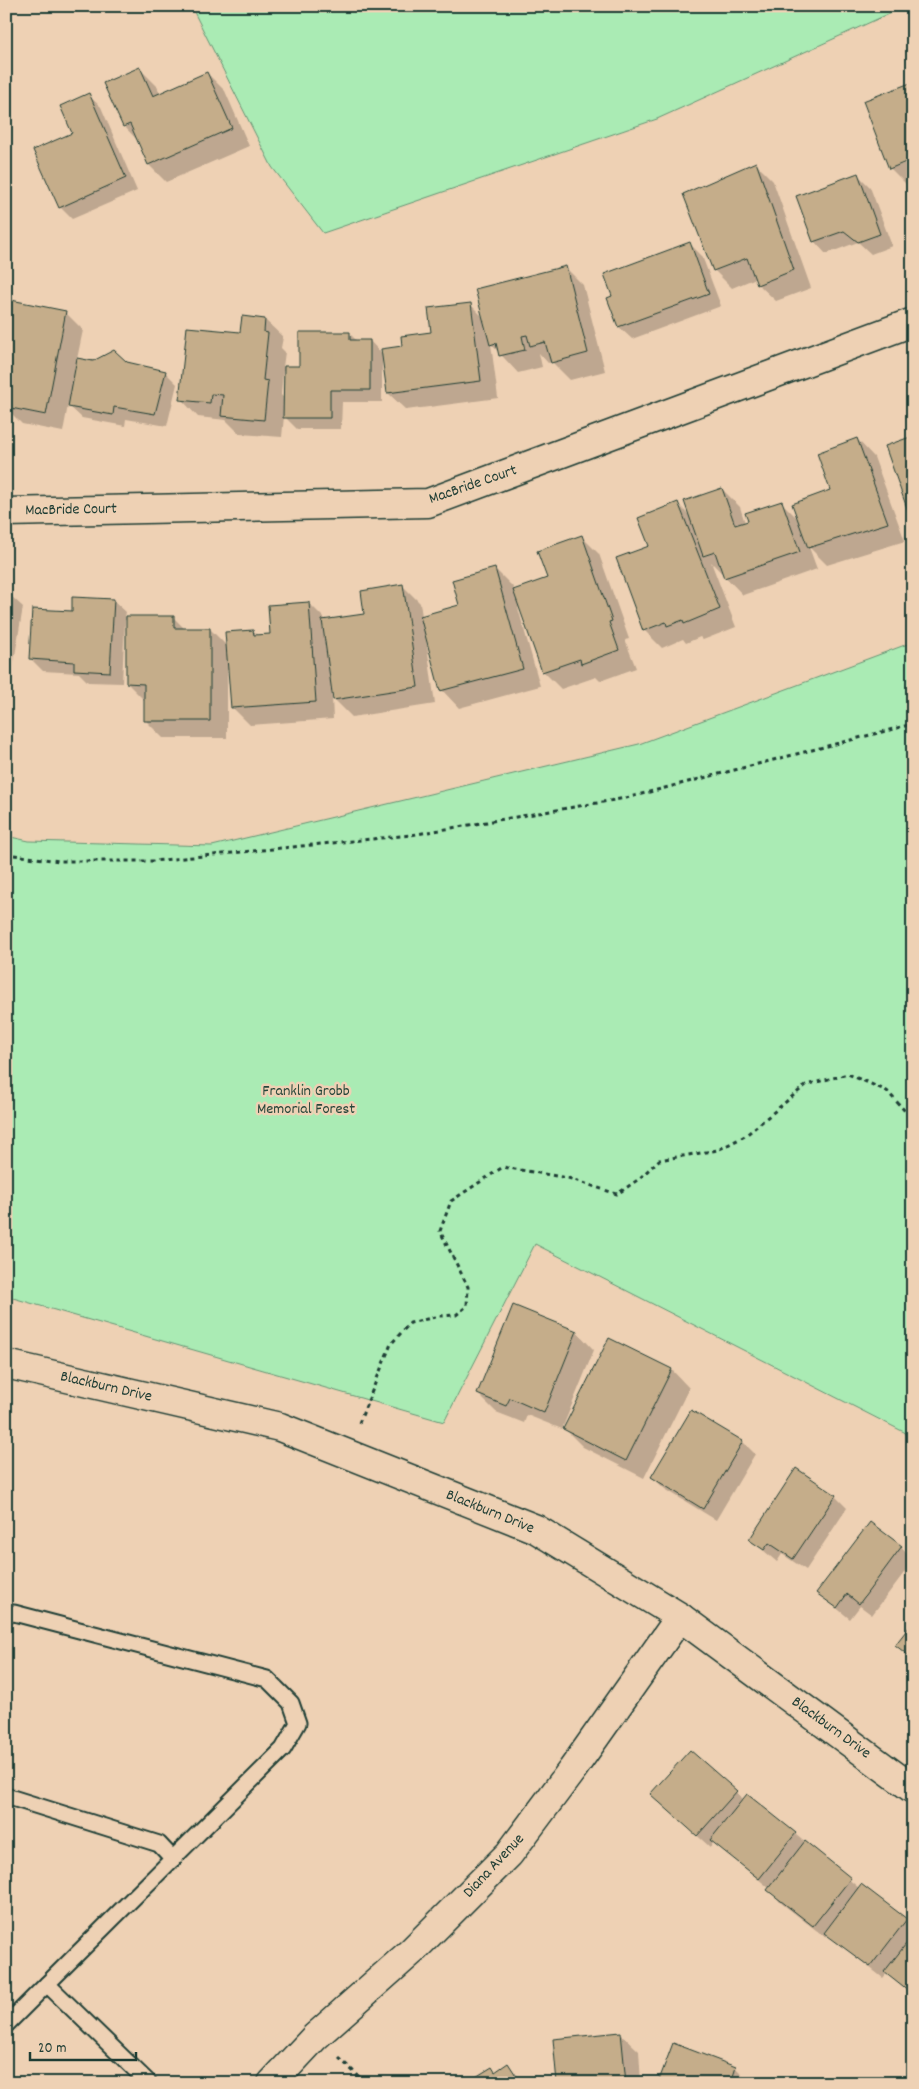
<svg xmlns="http://www.w3.org/2000/svg" width="919" height="2089" viewBox="0 0 919 2089" font-family="Dekko,sans-serif">
<style>
.green{fill:#aaebb4;stroke:#649474}
.shadow{fill:#0003;fill-rule:evenodd}
.building{fill:#c5ad8a;stroke:#1f3d34}
.lines{fill:none;stroke-linecap:round;stroke-linejoin:round}
.lane-casing{stroke:#1f3d34;stroke-width:19}
.street-casing{stroke:#1f3d34;stroke-width:31}
.path{stroke:#1f3d34;stroke-width:3;stroke-dasharray:4 4;stroke-linecap:butt}
.lane{stroke:#eed1b4;stroke-width:15}
.street{stroke:#eed1b4;stroke-width:28}
.labels{text-anchor:middle;dominant-baseline:central;stroke-width:5;stroke-linejoin:round;paint-order:stroke}
.street-label{font-size:16px;fill:#1f3d34;stroke:#eed1b4}
.park-label{font-size:16px;fill:#26463a;stroke:#eed1b4}
</style>
<rect width="100%" height="100%" fill="#eed1b4"/>
<filter id="ink" filterUnits="userSpaceOnUse"><feTurbulence type="fractalNoise" baseFrequency=".02" numOctaves="2"/><feDisplacementMap in="SourceGraphic" scale="10" xChannelSelector="R" yChannelSelector="G"/><feConvolveMatrix kernelMatrix="1 2 1 2 8 2 1 2 1" color-interpolation-filters="sRGB"/></filter>
<g filter="url(#ink)">
<g class="green">
<path d="M191 6H906L657 119 323 233 272 167Z"/>
<path d="M913 642V1439L904 1432 535 1244 444 1422 6 1296V836L29 841 212 846 639 744Z"/>
</g>
<g class="shadow">
<path d="M140 69 157 86 160 94 207 73 225 91 249 146 166 182 149 165 138 141 124 126Z"/>
<path d="M88 95 101 107 137 191 72 219 60 207 73 134Z"/>
<path d="M913 161V184L908 186 890 168Z"/>
<path d="M756 164 773 181 811 288 776 301 758 284 756 278 732 288 714 270Z"/>
<path d="M857 174 870 187 892 246 871 254 858 242 826 254 814 241Z"/>
<path d="M690 244 702 256 721 306 632 339 619 327 614 297Z"/>
<path d="M565 267 583 285 605 371 570 380 552 362 548 363 539 353 542 367 518 373 491 344 498 398 406 410 388 393 382 358V402H342L341 429H297L284 416 282 437 240 434 226 420 198 417 181 399 241 333 265 320 283 337 281 348 285 352 283 367H300L349 333 357 341H370L383 355 432 333 470 304 484 318ZM283 371H285V399L281 395Z"/>
<path d="M6 300 65 312 83 330 77 359 126 363 165 372 177 384 167 426 126 419 125 426 82 418 68 405 63 432 22 424 6 408Z"/>
<path d="M857 439 874 457 905 541 827 565 809 547 817 569 743 595 711 562 736 627 703 640 700 637 686 643 683 639 662 648 644 630 650 546 678 504 691 517 722 489 740 507 745 523 781 502 799 520 832 490Z"/>
<path d="M581 536 599 554 629 639 625 640 636 668 600 681 596 677 561 689 543 671 520 607 518 608 540 686 459 708 442 690 427 638H426L435 704 352 717 332 697 333 719 250 725 232 707 229 670H227V738H163L145 720V701L127 683V620H125L122 683 88 682 79 673 43 671 31 659 73 612 113 600 126 612 125 617H173L185 629H210L228 647 253 631 258 636H271L309 603 326 620 365 615 403 586 420 603 422 616 461 605 495 569 513 587 514 591 548 579Z"/>
<path d="M6 594 10 595 23 607 11 680 6 679Z"/>
<path d="M514 1307 577 1332 594 1350 562 1429 527 1415 524 1423 496 1412 478 1394Z"/>
<path d="M609 1340 672 1370 689 1388 644 1478 583 1447 565 1429Z"/>
<path d="M692 1411 743 1442 755 1454 716 1520 665 1489 652 1477Z"/>
<path d="M835 1496 847 1508 806 1570 782 1554 777 1562 750 1539Z"/>
<path d="M870 1524 901 1547 913 1561 872 1615 860 1606 850 1619 818 1593Z"/>
<path d="M736 1792 744 1800 795 1834 859 1888 913 1926V1996L887 1973 883 1978 827 1934 825 1937 780 1902 769 1888 714 1842 710 1847 664 1806Z"/>
<path d="M621 2034 639 2051 641 2083H558Z"/>
<path d="M674 2045 736 2068 750 2083H659Z"/>
<path d="M508 2065 524 2083H469L491 2068 496 2073Z"/>
</g>
<g class="building">
<path d="M140 67 153 96 207 72 232 128 148 165 130 124 123 127 103 83Z"/>
<path d="M913 82V159L889 169 863 101Z"/>
<path d="M89 93 126 178 59 208 33 150 72 133 60 106Z"/>
<path d="M756 162 794 270 757 285 747 258 713 271 683 194Z"/>
<path d="M858 173 880 234 858 242 844 231 813 242 796 196Z"/>
<path d="M690 242 709 294 618 327 607 298 612 296 604 274Z"/>
<path d="M566 266 588 353 551 363 545 342 530 346 527 335 522 336 525 350 499 356 496 343 490 345 475 289Z"/>
<path d="M6 299 66 311 46 415 6 407 8 379H6Z"/>
<path d="M471 303 481 381 387 393 381 349 402 346 401 336 431 332 428 308Z"/>
<path d="M242 316 265 319 264 332 268 333 263 380 268 381 264 420 221 416 223 395 211 394 210 403 179 400 187 327 240 332Z"/>
<path d="M299 332H350V340H370V390H330V418H283L284 366H299Z"/>
<path d="M114 350 127 362 166 371 155 414 114 407 113 415 68 407 77 358 93 361Z"/>
<path d="M913 436V509L908 511 885 446Z"/>
<path d="M857 438 888 523 808 548 792 504 830 490 817 453Z"/>
<path d="M722 488 735 525 748 521 745 513 782 501 800 552 724 578 715 552 703 556 684 501Z"/>
<path d="M678 502 720 609 684 624 683 620 667 626 666 622 643 631 616 558 649 546 638 518Z"/>
<path d="M582 535 612 621 609 622 619 650 581 664 580 659 542 672 513 590 547 578 537 551Z"/>
<path d="M495 568 523 669 440 691 420 616 459 605 452 580Z"/>
<path d="M403 584 418 687 333 700 322 620 364 614 361 591Z"/>
<path d="M6 593 11 594 6 624Z"/>
<path d="M72 597 114 599 110 672 74 670V662L29 659 32 609 72 611Z"/>
<path d="M309 602 316 702 231 708 225 632 253 630 254 635 270 634 268 605Z"/>
<path d="M126 616H174V628H210V721H144V684L126 683Z"/>
<path d="M513 1305 577 1331 544 1413 510 1398 506 1406 477 1394Z"/>
<path d="M609 1338 672 1369 626 1461 563 1429Z"/>
<path d="M691 1410 743 1441 703 1509 651 1477Z"/>
<path d="M796 1468 836 1495 793 1559 769 1543 764 1550 749 1540Z"/>
<path d="M870 1522 902 1546 859 1604 847 1594 837 1608 816 1593Z"/>
<path d="M913 1622V1659L895 1645Z"/>
<path d="M690 1750 737 1791 697 1836 650 1794Z"/>
<path d="M747 1794 796 1833 759 1879 710 1840Z"/>
<path d="M805 1841 851 1878 813 1926 767 1890Z"/>
<path d="M861 1884 907 1919 870 1967 824 1933Z"/>
<path d="M913 1935V1995L884 1972Z"/>
<path d="M621 2032 626 2083H557L553 2039Z"/>
<path d="M673 2043 736 2067 731 2083H658Z"/>
<path d="M508 2063 521 2083H466L492 2067 495 2072Z"/>
</g>
<g class="lines">
<defs>
<g id="lane">
<path d="M6 1614 14 1613 267 1679 291 1703 298 1723 283 1749 47 1984 149 2083"/>
<path d="M6 1796 159 1844 173 1859"/>
<path d="M6 2025 47 1984"/>
</g>
<g id="street">
<path d="M6 512 428 503 913 322"/>
<path d="M6 1364 280 1427 536 1529 680 1617 913 1789"/>
<path d="M272 2083 315 2037 412 1951 509 1854 572 1770 680 1617"/>
</g>
</defs>
<use href="#lane" class="lane-casing"/>
<use href="#street" class="street-casing"/>
<g class="path">
<path d="M6 854 59 861H153L411 835 626 798 913 724"/>
<path d="M359 1423 391 1344 410 1323 439 1316 456 1315 467 1306 468 1287 440 1231 451 1201 503 1167 568 1178 617 1194 639 1179 659 1160 718 1150 745 1136 806 1085 848 1074 887 1091 913 1120"/>
<path d="M339 2058 366 2083"/>
</g>
<use href="#lane" class="lane"/>
<use href="#street" class="street"/>
</g>
</g>
<g class="labels">
<g class="street-label">
<text transform="translate(473 485) rotate(-19)">MacBride Court</text>
<text transform="translate(71 510) rotate(-1)">MacBride Court</text>
<text transform="translate(106 1387) rotate(13)">Blackburn Drive</text>
<text transform="translate(490 1512) rotate(22)">Blackburn Drive</text>
<text transform="translate(831 1728) rotate(36)">Blackburn Drive</text>
<text transform="translate(494 1866) rotate(-47)">Diana Avenue</text>
</g>
<g class="park-label">
<text x="306" y="1091">Franklin Grobb<tspan x="306" dy="18">Memorial Forest</tspan></text>
</g>
</g>
<rect width="919" height="2089" fill="none" stroke="#eed1b4" stroke-width="25"/>
<rect x="12" y="12" width="894" height="2064" fill="none" stroke="#1f3d34" stroke-width="2" filter="url(#ink)"/>
<path d="M30 2052v8h106v-8" fill="none" stroke="#1f3d34" stroke-width="2.5"/>
<text x="38" y="2052" font-size="15" fill="#1f3d34" stroke="#eed1b4" stroke-width="4" paint-order="stroke">20 m</text>
</svg>
